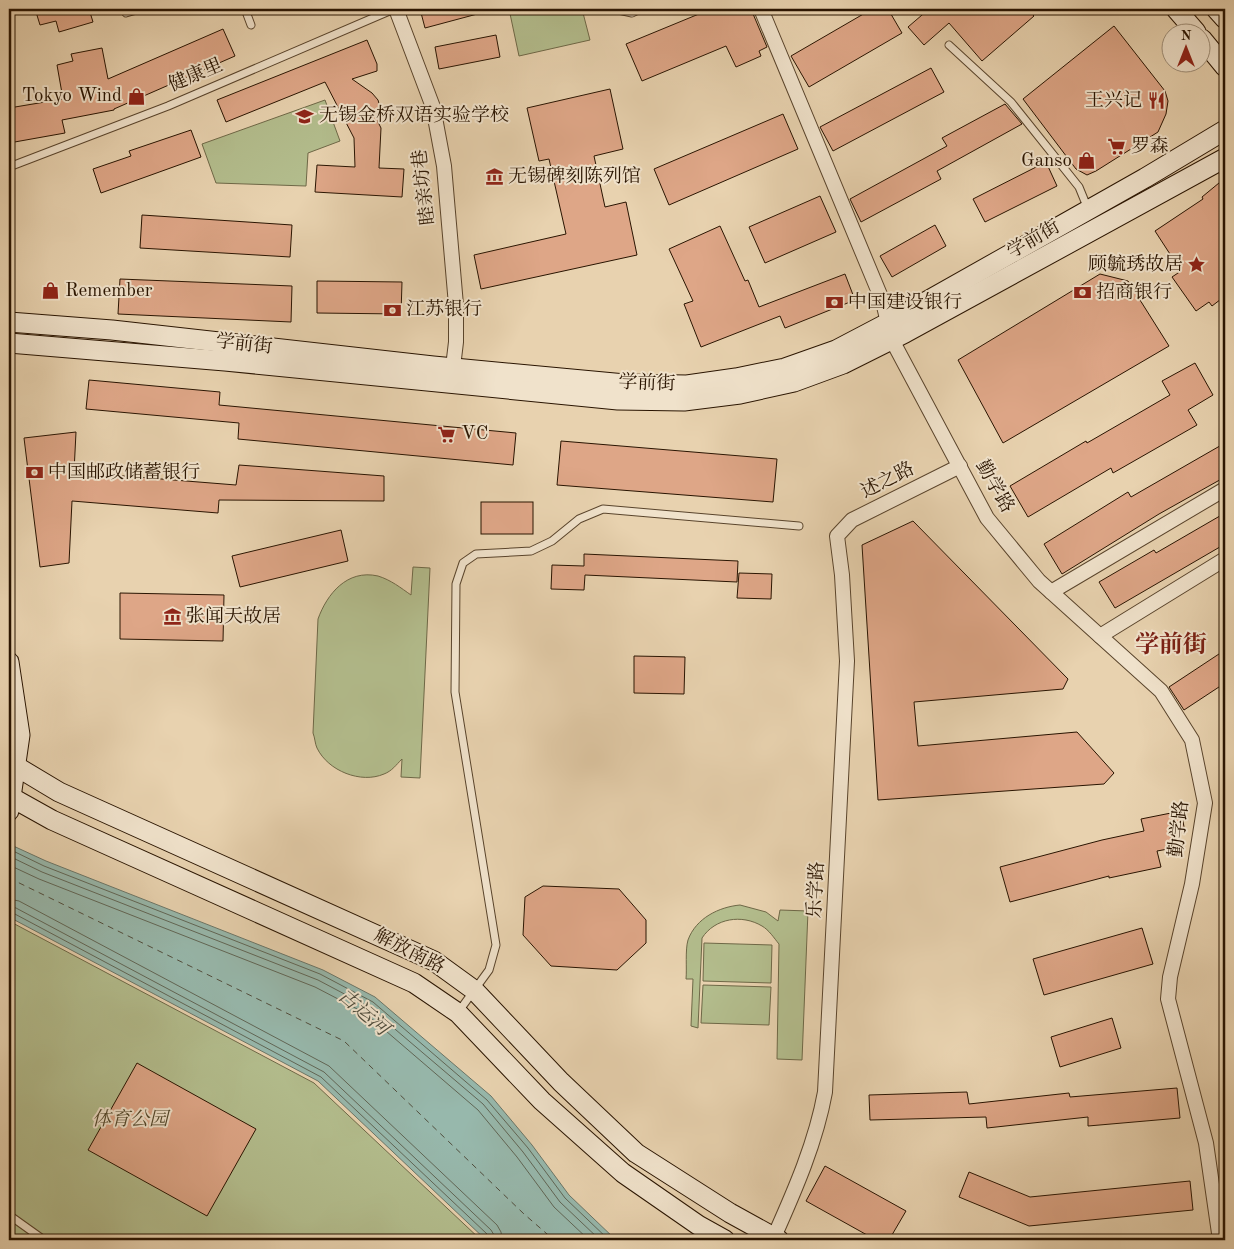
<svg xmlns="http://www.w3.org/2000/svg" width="1234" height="1249" viewBox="0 0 1234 1249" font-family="'Old Standard TT','Noto Serif SC',serif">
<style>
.green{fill:#b3bd8d;stroke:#6e6847}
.water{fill:#97b8ac;stroke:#6b7668}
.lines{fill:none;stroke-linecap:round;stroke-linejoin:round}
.shore{stroke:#606656;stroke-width:1}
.ferry{stroke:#504d3d;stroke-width:1;stroke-dasharray:6 5;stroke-linecap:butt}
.building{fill:#dea687;stroke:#291401}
.lane-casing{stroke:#59442c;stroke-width:9}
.street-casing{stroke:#59442c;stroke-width:16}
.secondary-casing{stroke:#291401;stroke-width:21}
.lane{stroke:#f0e2cb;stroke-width:7}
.street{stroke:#f0e2cb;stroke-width:14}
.secondary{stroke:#f0e2cb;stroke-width:19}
.labels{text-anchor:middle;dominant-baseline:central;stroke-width:4;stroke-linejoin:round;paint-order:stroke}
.street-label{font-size:19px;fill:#291401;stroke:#f0e2cb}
.poi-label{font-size:19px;fill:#291401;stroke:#f0e2cb;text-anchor:start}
.park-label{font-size:19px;font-style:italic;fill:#52472b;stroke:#f0e2cb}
.water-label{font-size:20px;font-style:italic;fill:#504d3d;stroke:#f0e2cb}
.district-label{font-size:24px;font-weight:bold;fill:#7a1f14;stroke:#f0e2cb}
</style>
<rect width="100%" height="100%" fill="#e8d2af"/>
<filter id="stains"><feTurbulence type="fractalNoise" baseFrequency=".004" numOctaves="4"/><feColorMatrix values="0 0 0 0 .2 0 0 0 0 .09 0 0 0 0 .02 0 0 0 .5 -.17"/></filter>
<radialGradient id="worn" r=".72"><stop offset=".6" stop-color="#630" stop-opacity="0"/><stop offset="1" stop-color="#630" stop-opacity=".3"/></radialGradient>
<g class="green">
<path d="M509 9H582L590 40 519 56Z"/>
<path d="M325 100 340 141 308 153 306 186 216 183 202 144Z"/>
<path d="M413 567 430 568 420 778 401 777 402 759C396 765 392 771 384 774 361 784 328 771 317 748 315 744 315 738 313 733L318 619C327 594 347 569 378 576 391 580 401 588 411 595Z"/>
<path d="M740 905 766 912 778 921 780 910 808 911 802 1060 777 1059 779 944C774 938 769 930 762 926 742 914 715 918 702 938L698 1028 691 1026 693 979H686C687 969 685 950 688 940 696 918 719 907 740 905Z"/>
<path d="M9 921 314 1083 481 1240H9Z"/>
<path d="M704 943 772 945 771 983 703 981Z"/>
<path d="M703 985 771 987 769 1025 701 1023Z"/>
</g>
<path class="water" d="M9 844 46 861 323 970 375 997 491 1096 532 1145 569 1195 616 1240H486L318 1081 9 917Z"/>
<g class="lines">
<g class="shore">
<path d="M9 849 44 866 320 974 373 1002 487 1100 528 1148 565 1198 609 1240"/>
<path d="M9 856 42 872 318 980 369 1007 483 1104 523 1152 560 1202 600 1240"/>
<path d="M9 865 39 879 315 987 365 1013 478 1110 517 1157 554 1207 589 1240"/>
<path d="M9 899 19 901 329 1066 497 1225 501 1232 502 1240"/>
<path d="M9 906 16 908 324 1072 491 1230 494 1235 495 1240"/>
<path d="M9 913H13L321 1077 487 1234 489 1240"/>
</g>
<path class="ferry" d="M9 878 344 1041 524 1214 554 1240"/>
</g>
<g class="building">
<path d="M46 9H89L93 22 59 32 56 21 40 25 36 12Z"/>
<path d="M420 9H481V13L425 28Z"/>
<path d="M711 9H751L767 47 759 51 761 56 736 67 726 46 642 81 626 44Z"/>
<path d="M872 9H888L902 33 809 87 791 56Z"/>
<path d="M929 9H1027L1034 16 982 61 949 23 924 45 908 27Z"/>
<path d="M1114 26 1165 91 1168 101 1166 114 1158 132 1096 171 1087 175 1076 169 1023 99Z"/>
<path d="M223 29 235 56 114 109V110L62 120 65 133 9 143V108L63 99 57 65 73 61 71 54 102 48 108 79Z"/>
<path d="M496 35 500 57 439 69 435 47Z"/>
<path d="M367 40 377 64V71L352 79 372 93 378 100 380 107 378 122 381 128 379 168 404 169 402 197 315 192 317 165 355 167 354 138 325 82 226 122 217 100Z"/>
<path d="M931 68 944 92 833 151 820 127Z"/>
<path d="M610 89 623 149 594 156 605 207 626 202 637 255 481 289 474 255 566 234 549 159 539 161 527 108Z"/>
<path d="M1005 104 1022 124 937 171 941 179 861 222 850 199 947 146 942 138Z"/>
<path d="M783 114 798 149 669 205 654 169Z"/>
<path d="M191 130 201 157 101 193 93 169 131 156 129 151Z"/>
<path d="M1046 162 1057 186 985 222 973 199Z"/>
<path d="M1225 178V296L1212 306 1209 302 1196 311 1172 277 1181 271 1155 231 1203 199 1202 197Z"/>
<path d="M820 196 836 232 765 263 749 227Z"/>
<path d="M142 215 292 225 290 257 140 248Z"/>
<path d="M935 225 946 246 892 277 880 256Z"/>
<path d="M720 226 745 281 748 280 759 307 845 274 855 300 785 328 780 316 701 347 684 304 693 301 669 249Z"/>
<path d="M1100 274 1128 281 1169 346 1003 443 958 360Z"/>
<path d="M120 279 292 286 291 322 118 314Z"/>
<path d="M317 281 402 282 401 314 317 313Z"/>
<path d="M1195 363 1213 395 1188 410 1197 425 1113 473 1111 468 1028 517 1010 486 1086 441 1087 443 1170 395 1162 381Z"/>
<path d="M89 380 220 392 219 405 516 433 513 465 238 439 239 423 86 409Z"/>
<path d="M76 432 74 472 236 485 239 465 384 476V501L219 500 218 513 72 501 69 563 40 567 24 438Z"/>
<path d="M561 441 777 459 773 502 557 485Z"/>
<path d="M1225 443V477L1159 514 1062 574 1044 544 1128 492 1131 497Z"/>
<rect x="481" y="502" width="52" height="32"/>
<path d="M1225 513V544L1115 608 1099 582 1154 550 1156 553Z"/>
<path d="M913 521 1068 679 1063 689 914 702 918 746 1077 732 1114 773 1104 784 878 800 862 545Z"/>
<path d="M341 530 348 561 240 587 232 556Z"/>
<path d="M584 554 738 561 737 582 585 575 584 590 551 589 552 565 584 566Z"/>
<path d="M739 573 772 574 771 599 737 598Z"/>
<path d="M120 593 224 595 223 641 120 639Z"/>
<path d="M1225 650V683L1184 710 1169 687Z"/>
<path d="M634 656 685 657 684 694 634 693Z"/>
<path d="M1181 811 1185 832 1176 834 1179 847 1157 851 1161 867 1109 878V876L1010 902 1000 867 1102 840 1144 831 1141 819Z"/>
<path d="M543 886 619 889 646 920V943L617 970 551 966 523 935 525 897Z"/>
<path d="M1142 928 1153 964 1044 995 1033 959Z"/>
<path d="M1112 1018 1121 1048 1060 1067 1051 1037Z"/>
<path d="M137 1063 256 1129 207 1216 88 1150Z"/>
<path d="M1177 1088 1180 1118 1088 1126V1117L987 1128 986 1117 870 1120 869 1095 967 1092 969 1104 1069 1093 1070 1097Z"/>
<path d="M825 1166 906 1211 889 1240H876L806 1201Z"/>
<path d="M969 1172 1030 1197 1190 1181 1193 1210 1029 1226 959 1197Z"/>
</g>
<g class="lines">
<defs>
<g id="lane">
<path d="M245 9 251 25"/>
<path d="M614 9 632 13 640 9"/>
<path d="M126 13 140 9"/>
<path d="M949 45 1011 102 1079 187 1088 209"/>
<path d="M9 167 168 106 394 9"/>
<path d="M459 1011 489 970 496 945 455 692 456 584 463 563 476 554 531 551 552 541 579 519 603 509 799 526"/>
<path d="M9 1215 44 1240"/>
</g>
<g id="street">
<path d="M396 9 433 107 444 166 456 305V342L453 367"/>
<path d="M761 9 883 302 892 340 987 518 1039 581 1161 691 1192 740 1205 803 1192 884 1170 977 1168 999 1206 1143 1220 1240"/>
<path d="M1051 592 1225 489"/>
<path d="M1100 636 1225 559"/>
<path d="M774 1237C795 1190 816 1142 825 1092L847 661 842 575 837 536 852 520 960 466"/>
</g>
<g id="secondary">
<path d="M1176 9 1196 32"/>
<path d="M1216 9 1225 19"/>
<path d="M1202 39 1225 67"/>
<path d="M9 322 112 330 433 366 625 384 687 385 736 378 785 368 836 350 897 318 1145 178 1225 130"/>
<path d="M9 343 225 361 618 400 684 401 740 394 794 382 843 364 905 333 1225 158"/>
<path d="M9 662 20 735 9 811"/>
<path d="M9 762 59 792 434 961 474 990 561 1082 636 1153 730 1213 779 1240"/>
<path d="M9 796 52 820 414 983 458 1013 542 1101 623 1173 698 1225 725 1240"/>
</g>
</defs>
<use href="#lane" class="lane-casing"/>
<use href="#street" class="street-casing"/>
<use href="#secondary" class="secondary-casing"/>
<use href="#lane" class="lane"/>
<use href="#street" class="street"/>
<use href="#secondary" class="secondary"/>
</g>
<defs>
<symbol id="shop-bare" viewBox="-9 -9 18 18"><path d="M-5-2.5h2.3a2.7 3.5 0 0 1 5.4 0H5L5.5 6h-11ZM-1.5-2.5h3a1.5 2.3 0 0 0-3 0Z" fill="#8f2418" stroke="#f0e2cb" stroke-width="2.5" paint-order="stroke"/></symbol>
<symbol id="restaurant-bare" viewBox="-9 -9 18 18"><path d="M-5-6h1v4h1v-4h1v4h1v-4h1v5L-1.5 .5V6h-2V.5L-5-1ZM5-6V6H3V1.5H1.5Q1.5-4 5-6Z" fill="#8f2418" stroke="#f0e2cb" stroke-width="2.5" paint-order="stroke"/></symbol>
<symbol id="school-bare" viewBox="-9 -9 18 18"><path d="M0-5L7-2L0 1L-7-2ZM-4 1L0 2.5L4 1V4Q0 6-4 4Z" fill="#8f2418" stroke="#f0e2cb" stroke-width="2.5" paint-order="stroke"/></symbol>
<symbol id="supermarket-bare" viewBox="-9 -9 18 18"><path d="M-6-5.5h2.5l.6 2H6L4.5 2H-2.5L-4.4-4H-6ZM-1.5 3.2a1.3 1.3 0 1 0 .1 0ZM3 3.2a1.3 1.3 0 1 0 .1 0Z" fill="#8f2418" stroke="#f0e2cb" stroke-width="2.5" paint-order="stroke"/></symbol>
<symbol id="museum-bare" viewBox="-9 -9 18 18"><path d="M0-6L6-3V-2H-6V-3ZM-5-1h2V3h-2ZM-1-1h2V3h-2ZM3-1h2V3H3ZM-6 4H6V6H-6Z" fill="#8f2418" stroke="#f0e2cb" stroke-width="2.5" paint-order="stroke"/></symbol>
<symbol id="sight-bare" viewBox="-9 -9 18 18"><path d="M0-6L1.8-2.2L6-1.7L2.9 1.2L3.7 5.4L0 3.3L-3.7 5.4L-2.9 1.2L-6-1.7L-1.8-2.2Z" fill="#8f2418" stroke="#f0e2cb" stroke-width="2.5" paint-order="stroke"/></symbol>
<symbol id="bank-bare" viewBox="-9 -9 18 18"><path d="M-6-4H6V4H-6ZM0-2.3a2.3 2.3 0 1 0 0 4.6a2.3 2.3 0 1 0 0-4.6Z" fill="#8f2418" stroke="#f0e2cb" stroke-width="2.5" paint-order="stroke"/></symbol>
</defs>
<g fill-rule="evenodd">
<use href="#shop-bare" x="124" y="84" width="25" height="25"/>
<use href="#restaurant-bare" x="1144" y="88" width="25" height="25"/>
<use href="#school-bare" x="292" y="104" width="25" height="25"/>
<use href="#supermarket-bare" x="1104" y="134" width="25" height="25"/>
<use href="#shop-bare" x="1074" y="148" width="25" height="25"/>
<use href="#museum-bare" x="482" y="164" width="25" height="25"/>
<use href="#sight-bare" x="1184" y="252" width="25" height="25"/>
<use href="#shop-bare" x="38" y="278" width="25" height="25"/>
<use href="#bank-bare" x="1070" y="280" width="25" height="25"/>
<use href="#bank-bare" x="822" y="290" width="25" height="25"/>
<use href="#bank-bare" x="380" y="298" width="25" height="25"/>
<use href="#supermarket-bare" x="434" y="422" width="25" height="25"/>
<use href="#bank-bare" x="22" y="460" width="25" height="25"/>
<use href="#museum-bare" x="160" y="604" width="25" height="25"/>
</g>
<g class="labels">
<g class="street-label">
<text transform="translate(196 76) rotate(-23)">健康里</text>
<text transform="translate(425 187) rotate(-97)">睦亲坊巷</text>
<text transform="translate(1034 240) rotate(-30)">学前街</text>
<text transform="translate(244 345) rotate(6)">学前街</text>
<text transform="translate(647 384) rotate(2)">学前街</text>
<text transform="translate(888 481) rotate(-27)">述之路</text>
<text transform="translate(994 487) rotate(60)">勤学路</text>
<text transform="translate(1180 829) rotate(-84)">勤学路</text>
<text transform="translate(817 890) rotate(-87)">乐学路</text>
<text transform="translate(409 952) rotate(27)">解放南路</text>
</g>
<g class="poi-label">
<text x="122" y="96" text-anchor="end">Tokyo Wind</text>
<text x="1142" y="101" text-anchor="end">王兴记</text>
<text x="319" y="116">无锡金桥双语实验学校</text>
<text x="1131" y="147">罗森</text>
<text x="1072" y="161" text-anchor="end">Ganso</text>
<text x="508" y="177">无锡碑刻陈列馆</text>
<text x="1183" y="265" text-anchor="end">顾毓琇故居</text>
<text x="65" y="291">Remember</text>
<text x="1096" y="293">招商银行</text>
<text x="848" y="303">中国建设银行</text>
<text x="406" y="310">江苏银行</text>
<text x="461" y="434">VC</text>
<text x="48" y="473">中国邮政储蓄银行</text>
<text x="186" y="617">张闻天故居</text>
</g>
<g class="park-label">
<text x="130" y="1120">体育公园</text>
</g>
<g class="water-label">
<text transform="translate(363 1013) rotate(41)">古运河</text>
</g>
<g class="district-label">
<text x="1171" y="646">学前街</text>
</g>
</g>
<rect width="1234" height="1249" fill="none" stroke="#e8d2af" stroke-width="30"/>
<rect x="10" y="10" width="1214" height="1229" fill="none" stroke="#291401" stroke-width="2.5"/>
<rect x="15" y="15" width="1204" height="1219" fill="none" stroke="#291401"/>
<g transform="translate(1186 48)"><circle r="24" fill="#f0e2cb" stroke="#a0907a"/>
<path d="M0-4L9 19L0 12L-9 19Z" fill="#8f2418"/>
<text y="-8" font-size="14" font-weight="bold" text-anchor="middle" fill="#291401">N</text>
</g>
<rect width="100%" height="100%" filter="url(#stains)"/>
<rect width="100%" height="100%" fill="url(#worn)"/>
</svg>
